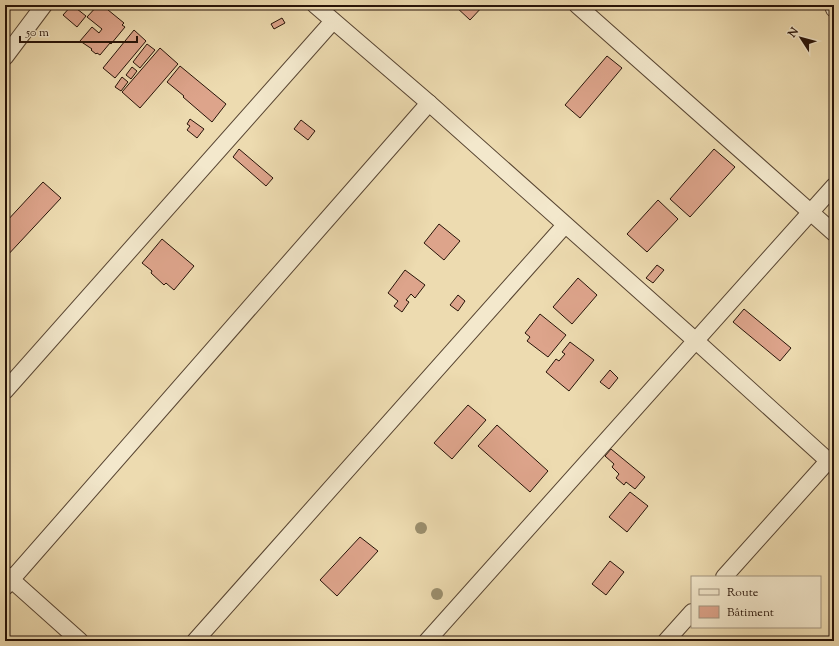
<svg xmlns="http://www.w3.org/2000/svg" width="839" height="646" viewBox="0 0 839 646" font-family="'Sorts Mill Goudy',serif">
<style>
.building{fill:#dda48b;stroke:#271308}
.lines{fill:none;stroke-linecap:round;stroke-linejoin:round}
.street-casing{stroke:#584532;stroke-width:18}
.street{stroke:#f3e8cc;stroke-width:16}
.tree{fill:#9b8f6e}
</style>
<rect width="100%" height="100%" fill="#eddbb0"/>
<filter id="stains"><feTurbulence type="fractalNoise" baseFrequency=".005" numOctaves="4"/><feColorMatrix values="0 0 0 0 .2 0 0 0 0 .09 0 0 0 0 .02 0 0 0 .5 -.17"/></filter>
<radialGradient id="worn" r=".72"><stop offset=".6" stop-color="#630" stop-opacity="0"/><stop offset="1" stop-color="#630" stop-opacity=".3"/></radialGradient>
<g class="building">
<path d="M72 5 86 16 77 27 63 15Z"/>
<path d="M98 5H102L124 23 122 25 125 27 111 44 110 43 100 55 97 53 96 54 91 50 92 49 80 41 92 27 99 33 102 29 87 17Z"/>
<path d="M454 5H484L470 20Z"/>
<path d="M282 18 285 23 274 29 271 24Z"/>
<path d="M134 30 146 41 115 78 103 68Z"/>
<path d="M147 44 155 50 140 68 133 62Z"/>
<path d="M160 48 178 64 140 108 122 92Z"/>
<path d="M607 56 622 68 580 118 565 105Z"/>
<path d="M180 66 226 104 212 122 183 97 184 96 167 82Z"/>
<path d="M132 67 137 71 131 79 126 75Z"/>
<path d="M122 77 128 82 121 91 115 87Z"/>
<path d="M190 119 204 129 197 138 187 130 190 126 187 124Z"/>
<path d="M301 120 315 131 308 140 294 129Z"/>
<path d="M239 149 273 178 266 186 233 157Z"/>
<path d="M714 149 735 167 690 217 670 199Z"/>
<path d="M43 182 61 198 5 258V223Z"/>
<path d="M658 200 678 219 647 252 627 234Z"/>
<path d="M439 224 460 241 444 260 424 243Z"/>
<path d="M162 239 194 266 174 290 166 283 164 285 151 273 152 271 142 263Z"/>
<path d="M657 265 664 270 653 283 646 278Z"/>
<path d="M405 270 425 285 415 298 411 294 406 300 409 302 402 312 394 306 398 301 388 293Z"/>
<path d="M578 278 597 295 572 324 553 307Z"/>
<path d="M458 295 465 301 458 311 450 305Z"/>
<path d="M744 309 791 348 780 361 733 322Z"/>
<path d="M540 314 566 335 548 357 527 341 530 337 525 333Z"/>
<path d="M570 342 594 360 569 391 546 372 556 359 559 361 565 354 562 352Z"/>
<path d="M610 370 618 378 609 389 600 382Z"/>
<path d="M468 405 486 420 452 459 434 443Z"/>
<path d="M497 425 548 471 530 492 478 446Z"/>
<path d="M611 449 645 477 635 489 626 482 624 485 616 478 619 474 612 467 614 464 605 456Z"/>
<path d="M630 492 648 506 627 532 609 517Z"/>
<path d="M360 537 378 551 337 596 320 580Z"/>
<path d="M610 561 624 572 606 595 592 584Z"/>
</g>
<g class="lines">
<defs>
<g id="street">
<path d="M315 5 429 103 696 341 834 466"/>
<path d="M577 5 834 233"/>
<path d="M833 5 834 9"/>
<path d="M5 57 44 5"/>
<path d="M5 391 333 21"/>
<path d="M5 574 80 641"/>
<path d="M724 577 828 461"/>
<path d="M5 587 429 103"/>
<path d="M195 641 565 225"/>
<path d="M427 641 834 186"/>
<path d="M666 641 692 612"/>
</g>
</defs>
<use href="#street" class="street-casing"/>
<use href="#street" class="street"/>
</g>
<g class="tree">
<circle cx="421" cy="528" r="6"/>
<circle cx="437" cy="594" r="6"/>
</g>
<rect width="839" height="646" fill="none" stroke="#eddbb0" stroke-width="20"/>
<rect x="6" y="6" width="827" height="634" fill="none" stroke="#271308" stroke-width="2"/>
<rect x="10" y="10" width="819" height="626" fill="none" stroke="#271308"/>
<rect x="691" y="576" width="130" height="52" fill="#f3e8cc" stroke="#a1937e"/>
<rect x="699" y="589" width="20" height="6" fill="#f3e8cc" stroke="#a1937e"/>
<text x="727" y="596" font-size="12" fill="#271308">Route</text>
<rect x="699" y="606" width="20" height="12" fill="#dda48b" stroke="#a1937e"/>
<text x="727" y="616" font-size="12" fill="#271308">Bâtiment</text>
<g transform="translate(801 38) rotate(306)" stroke="#f3e8cc" stroke-width="3" paint-order="stroke">
<path d="M0-3L7 15L0 10L-7 15Z" fill="#271308"/>
<text y="-6" font-size="11" font-weight="bold" text-anchor="middle" fill="#271308">N</text>
</g>
<path d="M20 36v6h117v-6" fill="none" stroke="#271308" stroke-width="2"/>
<text x="26" y="36" font-size="12" fill="#271308" stroke="#f3e8cc" stroke-width="3" paint-order="stroke">50 m</text>
<rect width="100%" height="100%" filter="url(#stains)"/>
<rect width="100%" height="100%" fill="url(#worn)"/>
</svg>
